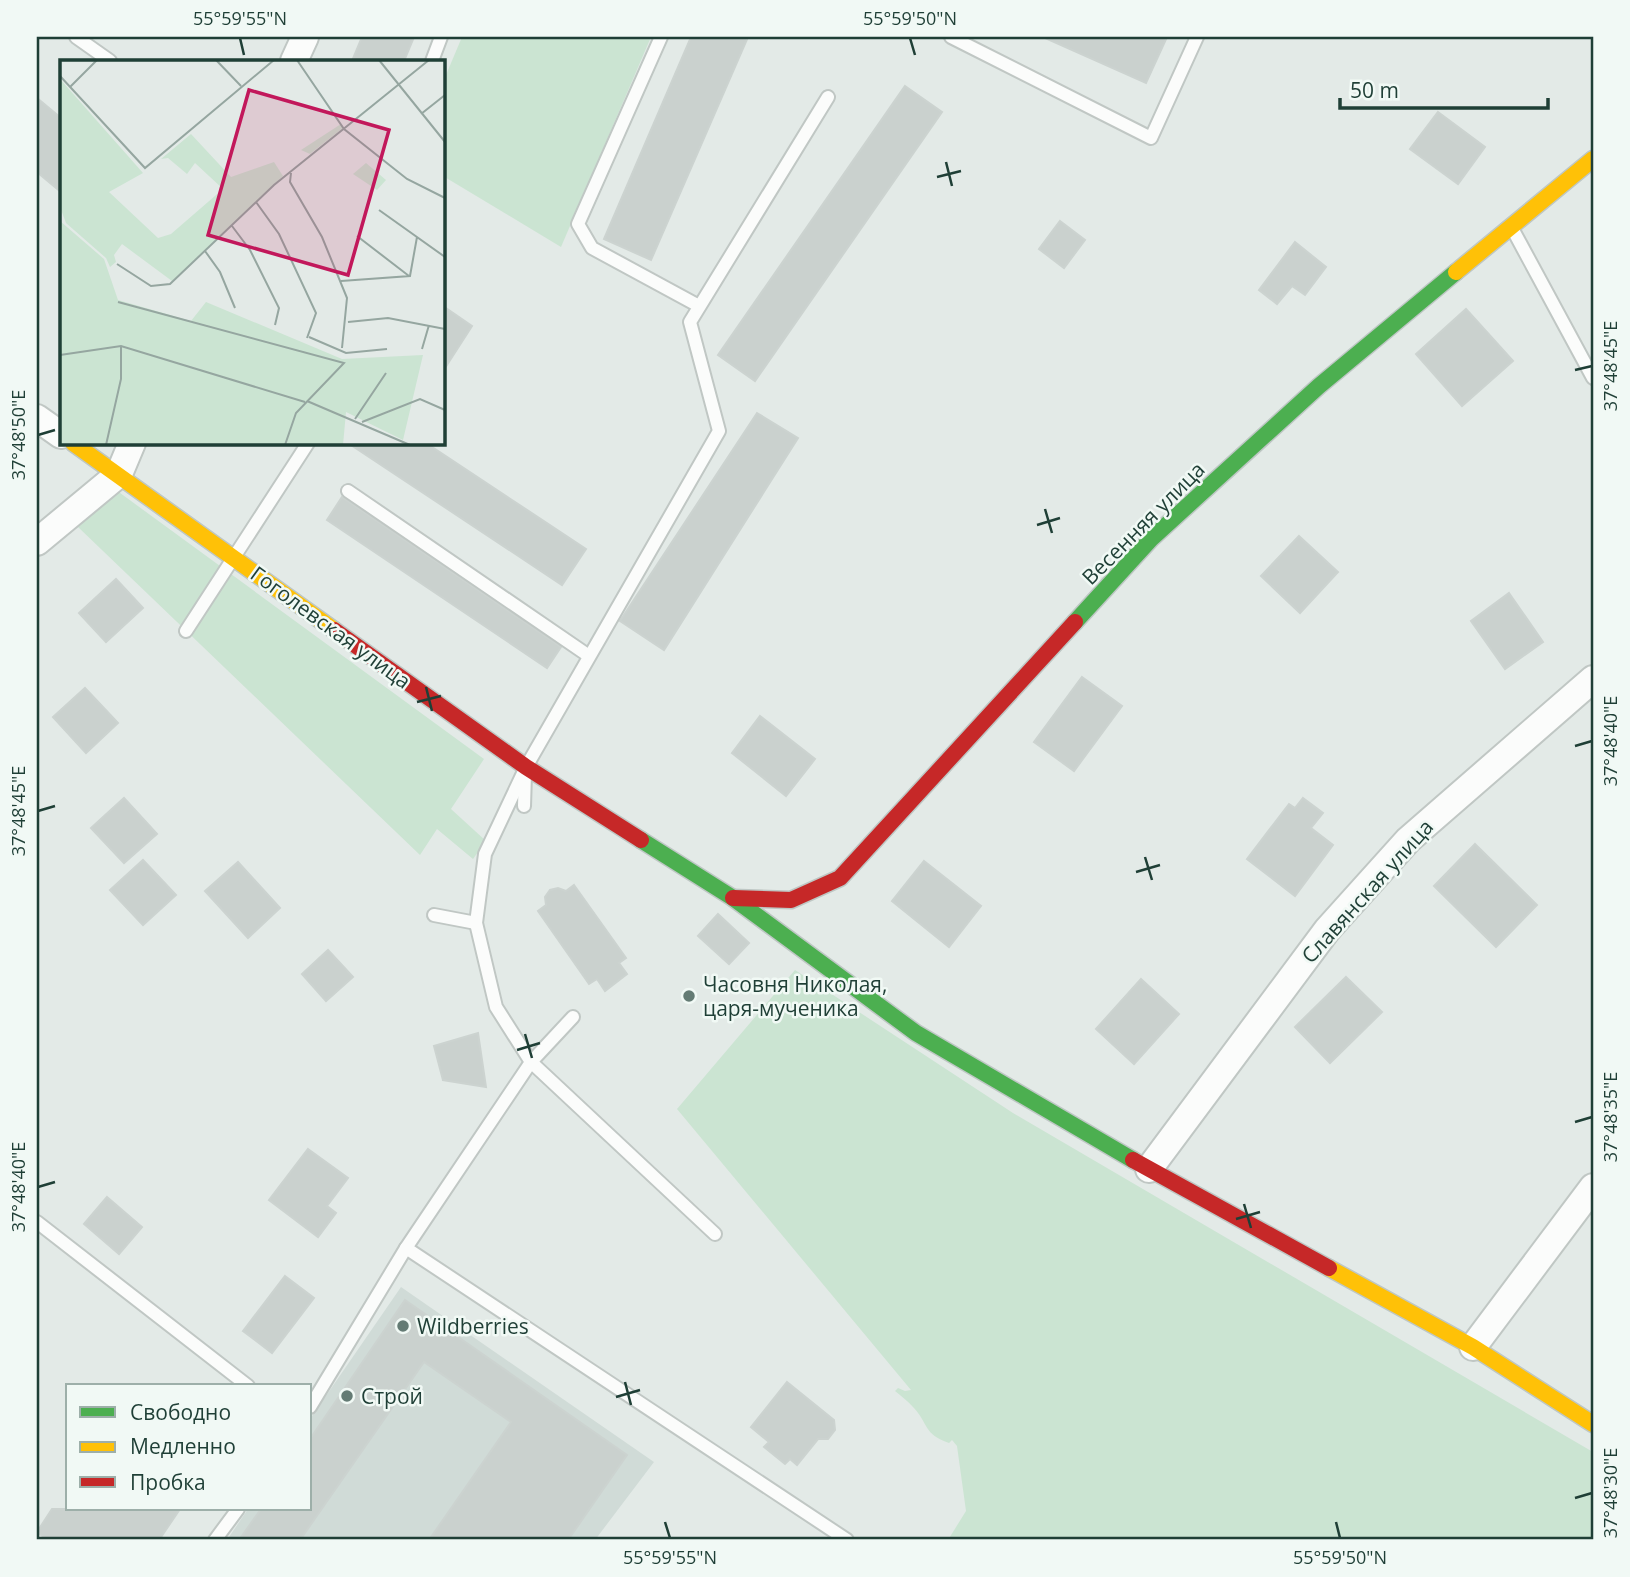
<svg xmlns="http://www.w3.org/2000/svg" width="1630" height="1577" viewBox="0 0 1630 1577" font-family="'Open Sans',sans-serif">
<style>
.built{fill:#d0dbd7}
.green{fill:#cbe4d2}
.building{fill:#cad1ce;stroke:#ccd3d0;stroke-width:2}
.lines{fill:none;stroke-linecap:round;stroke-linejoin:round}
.lane-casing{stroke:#c0c7c4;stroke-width:16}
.street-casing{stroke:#c0c7c4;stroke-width:30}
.fast-casing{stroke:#bec7c4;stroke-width:19}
.slow-casing{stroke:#bec7c4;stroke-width:19}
.jam-casing{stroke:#bec7c4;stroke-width:19}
.lane{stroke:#fbfcfb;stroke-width:12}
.street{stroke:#fbfcfb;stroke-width:26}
.fast{stroke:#4caf50;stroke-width:16}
.slow{stroke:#ffc107;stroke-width:16}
.jam{stroke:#c62828;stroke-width:16}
.ticks{fill:none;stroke:#1f3f36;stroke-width:2.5}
.poi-dot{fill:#647b74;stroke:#f1f9f5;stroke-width:2.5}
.labels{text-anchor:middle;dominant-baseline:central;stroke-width:5;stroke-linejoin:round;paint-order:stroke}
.street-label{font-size:21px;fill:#1f3f36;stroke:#f1f9f5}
.poi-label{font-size:21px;fill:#1f3f36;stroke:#f1f9f5;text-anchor:start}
.inset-road{fill:none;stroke:#95a6a0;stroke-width:2}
.view{fill:#c2185b;fill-opacity:0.15;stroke:#c2185b;stroke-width:3.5}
.inset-edge{fill:none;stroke:#1f3f36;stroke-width:3.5}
.neatline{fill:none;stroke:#1f3f36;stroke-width:2.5}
.ticks-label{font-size:18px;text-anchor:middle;fill:#1f3f36}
</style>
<rect width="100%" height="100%" fill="#e3eae7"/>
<path class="built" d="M401 1287 654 1462 595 1540H227L248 1509H310V1419Z"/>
<g class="green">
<path d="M462 37H651L561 247 443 176V82Z"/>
<path d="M116 490 484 759 451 809 486 841 473 859 437 829 420 855 78 527Z"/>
<path d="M795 970 1013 1113 1593 1452V1540H948L966 1511 957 1446 952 1440 949 1443C923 1434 929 1424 913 1407 908 1401 901 1396 895 1391L898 1388 905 1391 911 1390 677 1109Z"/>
</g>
<g class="building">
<path d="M362 37H414L404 61H352Z"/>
<path d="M691 37H748L651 260 604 239Z"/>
<path d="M1043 37H1167L1146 83Z"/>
<path d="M905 86 942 112 755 381 718 355Z"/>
<path d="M37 98 61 118V192L37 172Z"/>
<path d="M1438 112 1485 147 1458 184 1410 149Z"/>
<path d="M1060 221 1085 240 1064 268 1039 249Z"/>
<path d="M1295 242 1326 267 1305 295 1292 286 1277 304 1259 290Z"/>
<path d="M443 306 472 326 443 371Z"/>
<path d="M1466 309 1513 361 1462 406 1416 354Z"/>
<path d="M757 413 798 438 664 650 620 621Z"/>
<path d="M348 443H426L586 549 562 585Z"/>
<path d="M342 497 561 647 547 668 327 520Z"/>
<path d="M1299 536 1338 572 1300 613 1261 576Z"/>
<path d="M116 579 143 608 106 642 79 613Z"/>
<path d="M1509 593 1543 642 1505 669 1471 621Z"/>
<path d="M1082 677 1122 706 1074 771 1034 742Z"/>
<path d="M85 688 118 723 86 753 53 717Z"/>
<path d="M760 716 815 759 786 796 732 753Z"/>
<path d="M124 798 157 834 124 863 91 828Z"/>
<path d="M1303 798 1323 813 1311 828 1333 845 1295 896 1247 859 1289 804 1295 808Z"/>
<path d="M1475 844 1537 905 1496 947 1434 886Z"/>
<path d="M143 860 176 895 143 925 110 890Z"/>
<path d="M924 861 981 906 949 947 892 901Z"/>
<path d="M238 862 280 908 248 938 205 891Z"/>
<path d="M574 885 626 958 619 963 627 974 605 991 597 979 589 984 538 911 546 905 545 897 550 890 558 888 566 891Z"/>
<path d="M718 914 749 943 729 964 698 936Z"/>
<path d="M328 950 353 977 326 1001 302 974Z"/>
<path d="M1346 977 1382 1012 1330 1063 1295 1027Z"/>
<path d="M1141 979 1179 1014 1134 1064 1096 1029Z"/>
<path d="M478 1033 486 1087 443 1080 434 1046Z"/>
<path d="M308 1149 348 1178 327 1206 336 1213 318 1237 269 1200Z"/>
<path d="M107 1197 142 1227 119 1254 84 1224Z"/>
<path d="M285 1276 314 1298 272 1353 243 1331Z"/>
<path d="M405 1300 627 1455 568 1540H429L511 1422 424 1362 300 1540H239L261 1509H310V1439Z"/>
<path d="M787 1382 834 1420 835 1430 828 1439H818L797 1465 790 1459 785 1464 764 1447 769 1442 751 1427Z"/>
<path d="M52 1509H180L159 1540H48L37 1532Z"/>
</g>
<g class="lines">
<defs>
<g id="lane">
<path d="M76 37 110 61"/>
<path d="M661 37 578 224 592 248 699 306"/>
<path d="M951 37 1151 138 1197 37"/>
<path d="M432 61 441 37"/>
<path d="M1513 230 1593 378"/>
<path d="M348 491 589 656"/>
<path d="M186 631 308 443"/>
<path d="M524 806 525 774"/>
<path d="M434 915 476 923"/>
<path d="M573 1017 531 1062 715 1234"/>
<path d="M37 1222 248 1386"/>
<path d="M406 1248 847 1540"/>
<path d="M310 1407 406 1248 531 1062 496 1007 476 923 485 854 526 767 719 431 690 322 828 97"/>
<path d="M215 1540 238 1509"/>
</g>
<g id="street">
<path d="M294 61 305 37"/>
<path d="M37 418 61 435"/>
<path d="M37 542 119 474 132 443"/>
<path d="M1149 1169 1327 930 1408 840 1593 679"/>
<path d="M1473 1347 1593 1187"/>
</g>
<g id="fast">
<path d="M1075 622 1151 539 1319 386 1456 272"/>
<path d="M641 840 733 898 916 1033 1133 1160"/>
</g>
<g id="slow">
<path d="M1456 272 1593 159"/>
<path d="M73 443 334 630"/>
<path d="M1329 1268 1473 1347 1593 1424"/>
</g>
<g id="jam">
<path d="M334 630 526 767 641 840"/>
<path d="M733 898 791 900 840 878 1075 622"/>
<path d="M1133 1160 1329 1268"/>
</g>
</defs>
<use href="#lane" class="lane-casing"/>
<use href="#street" class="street-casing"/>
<use href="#fast" class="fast-casing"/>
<use href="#slow" class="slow-casing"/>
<use href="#jam" class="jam-casing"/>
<use href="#lane" class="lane"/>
<use href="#street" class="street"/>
<use href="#fast" class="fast"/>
<use href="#slow" class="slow"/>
<use href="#jam" class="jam"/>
</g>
<path class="ticks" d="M240 38 244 55M910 38 915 55M946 162 952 186M937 177 961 171M1575 370 1592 366M38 435 55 430M1045 509 1052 533M1037 525 1060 518M426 687 432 711M417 702 441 696M1575 746 1592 741M38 811 55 806M1145 857 1152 880M1136 872 1160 865M525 1034 532 1058M517 1050 540 1043M1575 1122 1592 1117M38 1187 55 1182M1244 1204 1251 1228M1236 1219 1260 1212M625 1382 631 1405M616 1397 640 1390M1575 1498 1592 1493M665 1522 670 1538M1336 1522 1340 1538"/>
<g class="poi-dot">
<circle cx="689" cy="996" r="7"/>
<circle cx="403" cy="1326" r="7"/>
<circle cx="347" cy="1396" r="7"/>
</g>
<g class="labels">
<g class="street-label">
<text transform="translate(1143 523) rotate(-45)">Весенняя улица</text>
<text transform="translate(331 627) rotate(36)">Гоголевская улица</text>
<text transform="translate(1367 891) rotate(-48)">Славянская улица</text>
</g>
<g class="poi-label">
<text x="703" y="984">Часовня Николая,<tspan x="703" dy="24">царя-мученика</tspan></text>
<text x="417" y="1326">Wildberries</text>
<text x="361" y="1396">Строй</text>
</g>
</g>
<g transform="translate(60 60)">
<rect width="385" height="385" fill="#e3eae7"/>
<path d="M0 19 83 113 49 132 98 178 111 174 163 129 135 103 127 114 108 98 101 99 131 74 171 117 214 102 223 116 112 221 62 184 54 195 56 202 50 207 46 198 6 163 0 147ZM281 64 283 68 250 94 241 90ZM306 103 326 120 317 130 293 114ZM0 161 44 199 58 240 131 261 146 242 282 299 363 295 343 380 286 352 283 385H0Z" fill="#cbe4d2"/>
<path class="inset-road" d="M156 0 181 26M237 0 284 69 347 119 385 138M319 0 385 82M0 16 85 108 214 0M10 27 37 0M361 54 385 35M231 113 230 122 262 177 287 238 282 288M196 142 219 174 256 253 247 278M319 150 385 197M172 166 190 190 219 248 215 265M297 176 349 216M145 191 160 212 175 248M57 204 91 226 110 224 214 125 369 0M281 221 350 216 357 177M58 242 284 303 236 353 225 385M288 262 328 258 385 269M249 277 286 293 327 289M362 289 369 265M0 295 61 286 245 342M247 341 350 385M295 359 326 313M302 362 360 339 385 350M46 385 61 319V286"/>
<path class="view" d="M189 30 329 70 288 215 148 175Z"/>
<rect width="385" height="385" class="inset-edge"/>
</g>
<rect width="1630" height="1577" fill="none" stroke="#f1f9f5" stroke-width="77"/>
<rect x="66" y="1384" width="245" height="126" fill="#f1f9f5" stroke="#9dafa9" stroke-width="2"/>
<rect x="80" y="1407" width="35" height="10" fill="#4caf50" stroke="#9dafa9" stroke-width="2"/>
<text x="130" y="1420" font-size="21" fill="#1f3f36">Свободно</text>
<rect x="80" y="1442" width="35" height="10" fill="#ffc107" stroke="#9dafa9" stroke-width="2"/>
<text x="130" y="1454" font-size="21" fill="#1f3f36">Медленно</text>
<rect x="80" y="1477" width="35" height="10" fill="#c62828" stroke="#9dafa9" stroke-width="2"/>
<text x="130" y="1490" font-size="21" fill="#1f3f36">Пробка</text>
<path d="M1340 98v10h208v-10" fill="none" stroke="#1f3f36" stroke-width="3.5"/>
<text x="1350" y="98" font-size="21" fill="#1f3f36" stroke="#f1f9f5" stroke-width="5" paint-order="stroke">50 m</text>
<rect x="38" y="38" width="1554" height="1500" class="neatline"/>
<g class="ticks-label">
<text x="240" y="25">55°59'55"N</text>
<text x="910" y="25">55°59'50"N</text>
<text transform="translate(1611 366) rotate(-90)" y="6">37°48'45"E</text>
<text transform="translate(19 435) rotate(-90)" y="6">37°48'50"E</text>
<text transform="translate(1611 741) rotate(-90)" y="6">37°48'40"E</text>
<text transform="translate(19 811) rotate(-90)" y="6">37°48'45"E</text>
<text transform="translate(1611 1117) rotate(-90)" y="6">37°48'35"E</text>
<text transform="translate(19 1187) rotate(-90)" y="6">37°48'40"E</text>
<text transform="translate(1611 1493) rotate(-90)" y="6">37°48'30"E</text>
<text x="670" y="1564">55°59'55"N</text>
<text x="1340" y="1564">55°59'50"N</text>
</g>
</svg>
